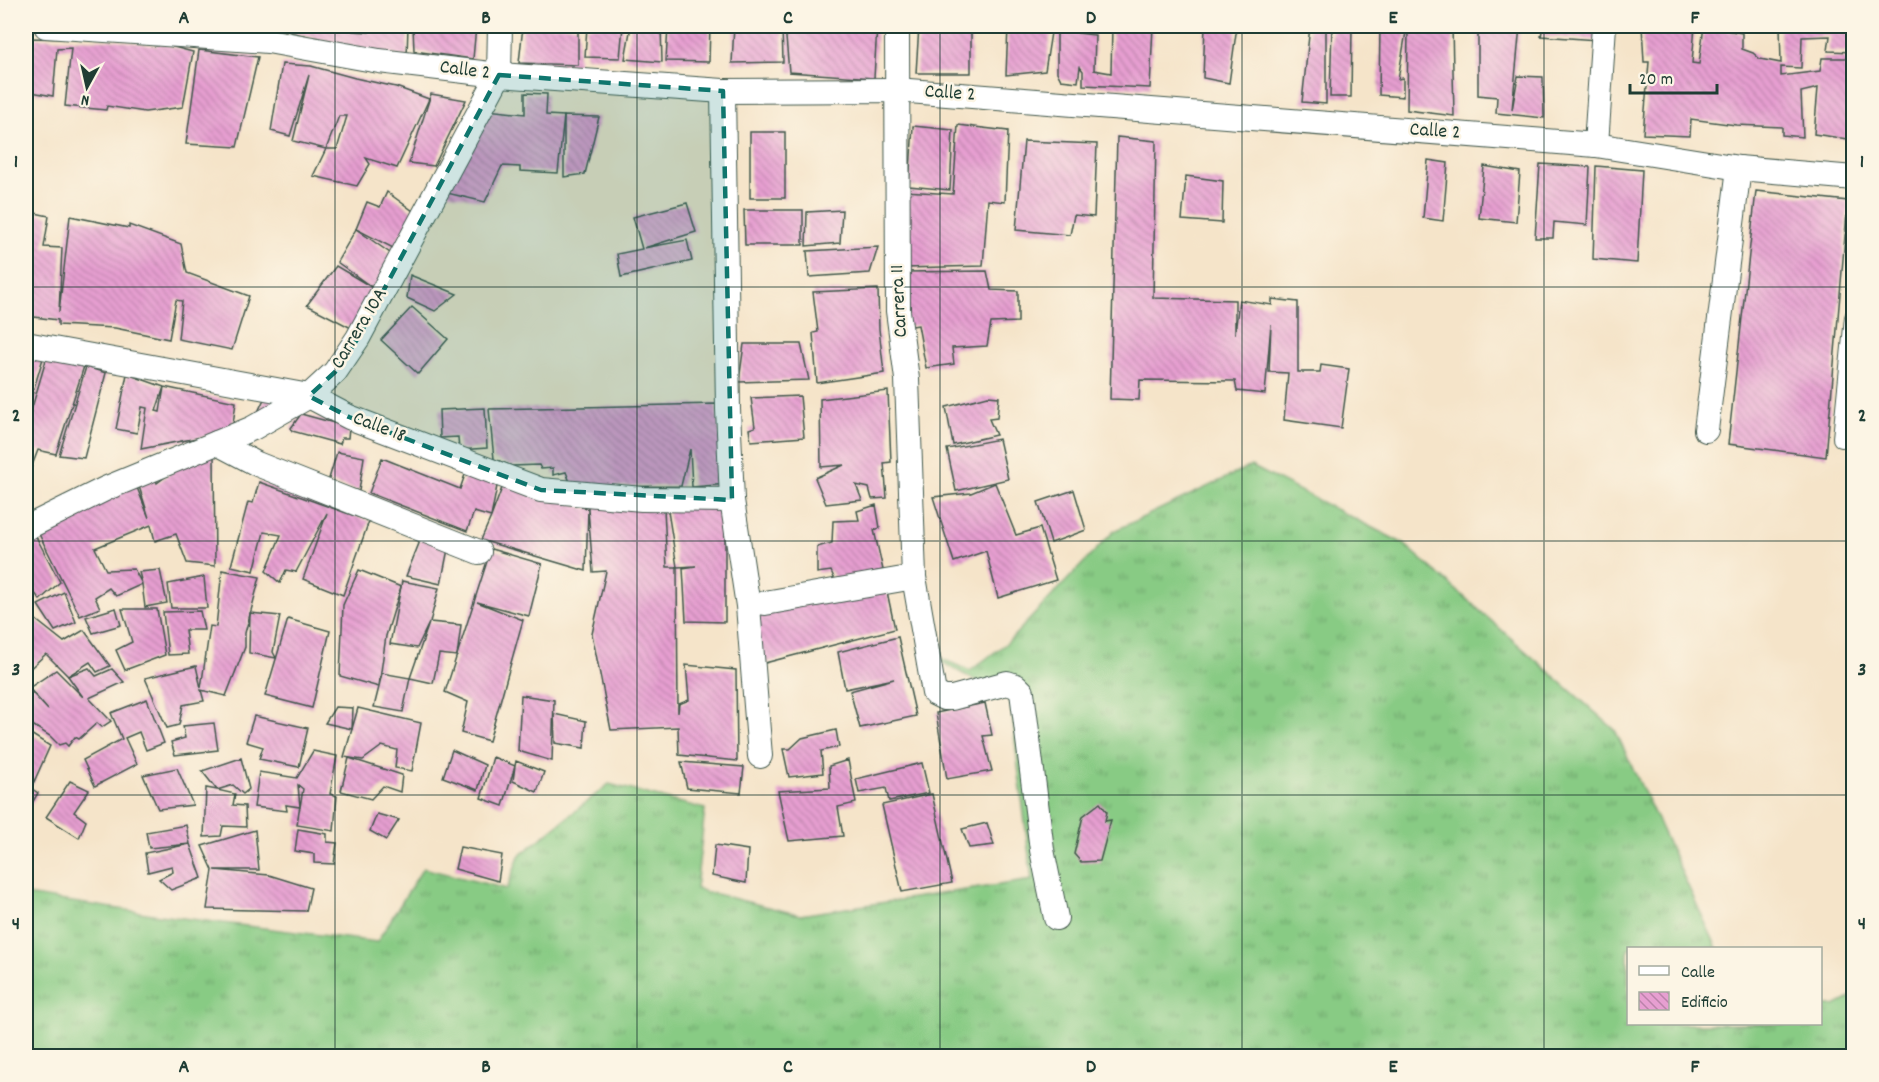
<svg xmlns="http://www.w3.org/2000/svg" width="1879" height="1082" viewBox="0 0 1879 1082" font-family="Dekko,sans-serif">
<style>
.grass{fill:url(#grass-tufts);stroke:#54845c;stroke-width:1.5}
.building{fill:url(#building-back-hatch);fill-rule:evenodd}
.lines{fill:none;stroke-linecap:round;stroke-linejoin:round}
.pedestrian-casing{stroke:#3f564a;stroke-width:20}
.minor-casing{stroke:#3f564a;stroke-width:26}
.pedestrian{stroke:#fff;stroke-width:18}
.minor{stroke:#fff;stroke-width:24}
.marked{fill:#0f766e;fill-opacity:0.2;stroke:#0f766e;stroke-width:4.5;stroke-dasharray:12 8;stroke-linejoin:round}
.grid{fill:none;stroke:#1f3d34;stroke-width:1.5;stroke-opacity:0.55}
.labels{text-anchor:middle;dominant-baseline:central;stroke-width:5;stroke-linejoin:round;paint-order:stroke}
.street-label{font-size:20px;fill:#1f3d34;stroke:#fcf5e5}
.neatline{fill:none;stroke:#1f3d34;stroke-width:2}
.grid-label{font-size:20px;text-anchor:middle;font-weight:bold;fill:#1f3d34}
</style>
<defs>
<pattern id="grass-tufts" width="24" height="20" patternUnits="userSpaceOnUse" patternTransform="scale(1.5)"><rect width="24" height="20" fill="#88cb84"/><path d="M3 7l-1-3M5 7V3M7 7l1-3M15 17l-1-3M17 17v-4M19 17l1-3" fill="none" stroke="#6fa66d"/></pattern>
<pattern id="building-back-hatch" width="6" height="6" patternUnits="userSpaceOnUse" patternTransform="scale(1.5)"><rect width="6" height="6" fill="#e79fd1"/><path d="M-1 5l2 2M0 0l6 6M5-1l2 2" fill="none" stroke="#bb83aa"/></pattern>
</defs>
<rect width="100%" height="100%" fill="#fcf5e5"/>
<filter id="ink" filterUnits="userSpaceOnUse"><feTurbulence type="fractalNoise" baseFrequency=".0167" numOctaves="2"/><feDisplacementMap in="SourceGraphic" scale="12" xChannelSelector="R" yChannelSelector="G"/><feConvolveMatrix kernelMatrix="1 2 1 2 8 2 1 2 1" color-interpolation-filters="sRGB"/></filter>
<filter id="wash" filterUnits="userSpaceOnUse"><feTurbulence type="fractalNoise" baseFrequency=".008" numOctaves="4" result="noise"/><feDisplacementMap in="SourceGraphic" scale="24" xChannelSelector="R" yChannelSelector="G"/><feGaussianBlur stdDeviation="1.35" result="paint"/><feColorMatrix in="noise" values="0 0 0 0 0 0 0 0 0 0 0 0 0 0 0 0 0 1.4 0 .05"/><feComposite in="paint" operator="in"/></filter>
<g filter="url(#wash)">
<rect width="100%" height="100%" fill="#f5e4c9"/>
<path class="grass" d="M1251 466 1404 544 1615 730 1717 948H1628V1024H1820L1821 1006H1835L1854 996 1853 1056H26V895L166 916 377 942 423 868 507 889 519 856 609 784 705 809 696 889 800 915 1032 880 1010 700 917 648 970 671 1008 642 1114 531Z"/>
<g id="blocks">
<g class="building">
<path d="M291 26H354L353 31 369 32V26H408L407 57 367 51 290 32Z"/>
<path d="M413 26H476L473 59 414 51Z"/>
<path d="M523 26H578V65L519 63Z"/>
<path d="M587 26H623L620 58 585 57Z"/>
<path d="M631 26H661L662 62 625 59Z"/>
<path d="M668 26H710L709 62 666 61Z"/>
<path d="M734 26H782L783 62 732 63Z"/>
<path d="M785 26H877L874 78 789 72Z"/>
<path d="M919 26H971V73H916Z"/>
<path d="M1008 26H1052L1045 71 1006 75Z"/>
<path d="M1057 26H1078V33L1095 35 1094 70 1111 73 1112 26H1153L1150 88 1083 85V71L1080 67 1078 82 1061 80 1057 72Z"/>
<path d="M1205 26H1237L1229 83 1203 78Z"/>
<path d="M1310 26H1326V104L1302 102Z"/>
<path d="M1332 26H1352L1351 97H1330Z"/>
<path d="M1380 26H1407L1398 79 1403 78V97L1379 95Z"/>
<path d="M1408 26H1452L1454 116 1407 110Z"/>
<path d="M1478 26H1520L1512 110 1518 76 1543 77 1544 118 1496 113 1497 97 1478 95Z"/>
<path d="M1543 26H1598L1597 40 1541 36Z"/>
<path d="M1642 26H1695L1692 63 1699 64 1704 26 1742 33V49L1753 53 1760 59 1781 63 1780 26H1854V52L1828 51 1830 36 1802 37 1801 68 1781 67V76L1820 71 1822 58H1854V140L1814 134 1818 88 1801 92 1803 137 1782 135V127L1736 125 1691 119 1690 136 1643 134 1649 62H1644Z"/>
<path d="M27 38 117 40 157 46 158 43 193 52 183 107 145 112 107 106 106 110 65 106 71 48 57 49 53 96 26 91Z"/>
<path d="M199 50 258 57 237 147 186 144Z"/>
<path d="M282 64 311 66 355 78 396 87 429 99 397 168 366 158 370 164 357 186 313 176 326 149 293 141 309 75 290 136 271 131ZM339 116H347L337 149H326Z"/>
<path d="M525 93 547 94 546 115 564 116 558 173 520 171V167L502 166 485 202 447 193 487 110 525 114Z"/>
<path d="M431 94 466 100 434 166 409 163Z"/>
<path d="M564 116 599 117 585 174 564 177Z"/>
<path d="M958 125 1008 131 1005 202 988 200 983 266 904 268 905 191 953 194Z"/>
<path d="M913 126 953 130 950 190 909 186Z"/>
<rect x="750" y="132" width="35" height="66"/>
<path d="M1117 137 1156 141 1153 298 1235 300V334L1239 300 1272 305V299L1298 302V372H1320L1321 365 1349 369 1341 428 1284 420 1288 373 1269 372 1271 324 1265 394 1237 391 1235 381 1140 380 1139 400 1110 399Z"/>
<path d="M1024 141 1097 144 1094 217 1074 215 1070 235 1016 230Z"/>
<path d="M1428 160 1448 163 1443 221 1423 218Z"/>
<path d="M1540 164 1590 167 1587 225 1554 222 1553 238H1535Z"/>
<path d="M1484 166 1520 172 1516 222 1479 218Z"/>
<path d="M1596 166 1642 170 1637 263 1593 259Z"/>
<path d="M1186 176 1223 181 1222 223 1182 220Z"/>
<path d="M1756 191 1848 201 1826 457 1728 444Z"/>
<path d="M387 192 417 214 398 238 402 242 397 250 356 229 367 202 380 207Z"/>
<path d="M687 203 696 232 644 248 687 240 692 261 621 277 617 254 642 249 633 217Z"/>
<path d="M744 210H803V245H745Z"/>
<path d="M842 210 840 243 806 246 807 212Z"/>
<path d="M26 211 49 216 44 247 62 248 59 312 70 216 129 228V225L181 244 187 273 249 296 232 350 178 339 182 301 176 300 169 339 115 328 58 325V320L26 316Z"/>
<path d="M356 229 397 258 355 330 307 305 336 266 373 288 337 262Z"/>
<path d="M878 247 870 273 809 277 807 251Z"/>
<path d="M987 271 991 290 1018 291V322L991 323 987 346 952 348 954 364 926 368 918 325 906 327 903 272Z"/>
<path d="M410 275 457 294 435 311 407 298Z"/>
<path d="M878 289 879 329 884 373 817 383 813 333 818 332 813 292Z"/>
<path d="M412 307 448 339 418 374 381 340Z"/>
<path d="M744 344H801L809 380 739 382Z"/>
<path d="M26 351 44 355 26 415Z"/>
<path d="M48 353 85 363 56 454 38 450 28 476 26 475V428Z"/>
<path d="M86 367 106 373 84 458 59 455Z"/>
<path d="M127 374 164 387 236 402 232 431 141 449 147 408 142 407 137 433 116 429ZM164 387 160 412 156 411Z"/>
<path d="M888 391 891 462 884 463 887 498 872 499 869 488 856 485 862 500 826 504 815 478 844 465 821 467 820 399Z"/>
<path d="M266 395 275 398 263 419 256 416Z"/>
<path d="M800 396 804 437 751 441 749 429 755 427 751 398Z"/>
<path d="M988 396 999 397 997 418 989 419 996 435 953 445 946 407Z"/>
<path d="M716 404 728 484 692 487 690 449 681 486 572 487 566 472 553 475V468L541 469 539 465 512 466 494 459 489 409Z"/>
<path d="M485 408 487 448 459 450 458 437 440 438 439 410Z"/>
<path d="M301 414 349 427 348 438H342L340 444 292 431 291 428Z"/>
<path d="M999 439 1008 479 956 491 947 449Z"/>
<path d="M337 452 364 457 359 491 328 482Z"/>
<path d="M214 454 215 566 187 563 176 534 155 541 151 525 95 548 106 570 134 569 142 584 139 572 160 570 167 603 145 607 142 584 116 596 109 588 95 597 100 608 80 616 37 530 136 485 149 518 138 483 155 475 157 483 184 463Z"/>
<path d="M382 458 460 489 467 469 498 481 491 517 505 480 588 509V502L664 509 667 567H677L667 505H725V622L686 621 683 568 696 566 677 567 678 713 679 704 689 700 686 665 736 670 737 761 679 755 678 727 611 730 592 634 606 571 593 572 588 509 586 571 481 540 491 517 474 512 467 531 369 493Z"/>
<path d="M259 482 369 521 343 595 303 579 327 513 296 572 286 570 280 583 266 571 281 535 264 532 254 571 231 566 248 502 253 503Z"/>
<path d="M995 483 1016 535 1040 528 1056 580 998 598 986 551 954 562 933 497 971 493Z"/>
<path d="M1074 490 1086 530 1051 543 1038 502Z"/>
<path d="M876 505 880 528 874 530 883 570 835 580 831 571 817 573V547L832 543 833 521 859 520 857 511Z"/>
<path d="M33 531 60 582 40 600 28 584 26 587V538Z"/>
<path d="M422 536 449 544 441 584 406 576Z"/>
<path d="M491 549 542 564 529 616 477 602 523 620 489 741 461 733 468 702 445 692Z"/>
<path d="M222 570 260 577 245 633V647L226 696 201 690 204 701 183 705 179 725 167 728 145 678 196 666 201 688 210 626 216 627Z"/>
<path d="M359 570 401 587 386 636 379 686 382 673 410 678 403 712 374 707 379 687 340 676 343 605Z"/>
<path d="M204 577 207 608H171L168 584Z"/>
<path d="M402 581 439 588 430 622 461 625 457 656 439 654 433 683 410 678 429 623 417 648 390 644Z"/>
<path d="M886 587 895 629 761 664 750 615Z"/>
<path d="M64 592 76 622 55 631 38 605Z"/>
<path d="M116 608 121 625 93 633 86 617Z"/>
<path d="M122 609H157L165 655 125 670 116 650 132 642Z"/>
<path d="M200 611 204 630H185L188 654 168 655 163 612Z"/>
<path d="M26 612 64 642 84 630 110 666 97 672 90 662 68 676 46 654 26 672Z"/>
<path d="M250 613 280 616 273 652 276 658 249 653Z"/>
<path d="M288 619 330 631 312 708 265 696Z"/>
<path d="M898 637 916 716 860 728 850 691 894 679 845 689 838 652Z"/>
<path d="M89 668 96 676 112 669 124 682 89 698 111 721 102 727 97 723 79 739 75 737 68 746 65 743 59 745 50 736 26 721V686L48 710 29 688 56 670 83 697 68 676Z"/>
<path d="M521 695 554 700 552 761 518 751Z"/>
<path d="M147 699 164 743 146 750 139 732 125 738 137 764 95 786 83 760 122 739 111 713Z"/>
<path d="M985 703 992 735 983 736 992 771 947 779 936 713Z"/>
<path d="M335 707 353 708 352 729 325 723Z"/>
<path d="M358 708 421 723 412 771 395 768 397 750 382 746 363 760 344 757Z"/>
<path d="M554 714 586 721 584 748 555 743Z"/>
<path d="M254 716 308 728 299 767 259 759 263 747 246 742Z"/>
<path d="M214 723 218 750 175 755 171 742 185 738 183 726Z"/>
<path d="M836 730 839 747 821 751 823 773 789 777 783 749H790L802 738Z"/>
<path d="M26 731 50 746 33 784 26 778Z"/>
<path d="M452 750 485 765 478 790 443 777Z"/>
<path d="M313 751 337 756 330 794 337 796 334 831 297 825 299 811 300 807 303 789 298 785 300 807 286 805 287 811 254 807 259 772 297 778Z"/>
<path d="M493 757 515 766 516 761 544 772 537 792 513 781 515 766 503 806 481 798Z"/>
<path d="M241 758 249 789 243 794 233 785 217 790 235 794 233 805 245 806 246 827 223 826 221 836 204 837 206 788 217 790 202 771Z"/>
<path d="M349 758 402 775 400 792 383 786 371 799 341 791Z"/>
<path d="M848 760 856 803 838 807 843 836 789 841 778 791 830 788 829 766Z"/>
<path d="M681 762 744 767 741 793 687 788Z"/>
<path d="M922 763 929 793 889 801 886 788 859 793 856 779Z"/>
<path d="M177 768 193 805 158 809 143 775Z"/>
<path d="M70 781 89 790 74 812 86 821 79 838 46 817Z"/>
<path d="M26 785 38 793 26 813Z"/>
<path d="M932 794 952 883 902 892 882 805Z"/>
<path d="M1100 803 1107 812 1105 821 1111 820 1100 861 1081 862 1074 854 1083 816Z"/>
<path d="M377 814 399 820 386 840 370 831Z"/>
<path d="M987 823 994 845 969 848 962 829Z"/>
<path d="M186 825 190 844 202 878 171 890 159 879 173 872 172 866 148 872 145 853 190 844 149 848 146 832Z"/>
<path d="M298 829 327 834V842L337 843 334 864 314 863V854L295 851Z"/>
<path d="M255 830 259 870H215L269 875 311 888 306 911 207 909 213 870 202 846Z"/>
<path d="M715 845 748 850 746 883 712 876Z"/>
<path d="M460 847 502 855 498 881 455 869Z"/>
</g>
</g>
</g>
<g filter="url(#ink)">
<use href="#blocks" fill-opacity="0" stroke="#3f564a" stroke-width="1.5"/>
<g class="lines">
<defs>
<path id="pedestrian" d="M1842 438 1854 317"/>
<g id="minor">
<path d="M46 26 268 41 379 61 499 75 723 91 896 90 1596 145 1739 168 1854 178"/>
<path d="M897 26 898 311 907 379 914 577 934 693 944 698H952L1007 683 1016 686 1022 692 1042 850 1056 918"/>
<path d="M723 91 728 409 732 500 748 606 760 756"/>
<path d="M1596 145 1604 26"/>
<path d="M26 344 309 396 349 417 541 490 642 499 732 500"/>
<path d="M1706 430 1739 168"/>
<path d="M217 443 257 464 479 552"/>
<path d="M26 528 107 488 253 428 309 396 335 372 358 338 499 75 500 26"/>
<path d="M765 603 914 577"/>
</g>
</defs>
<use href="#pedestrian" class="pedestrian-casing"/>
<use href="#minor" class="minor-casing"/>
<use href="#pedestrian" class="pedestrian"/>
<use href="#minor" class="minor"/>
</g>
</g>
<path class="marked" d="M499 75 723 91 732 500 541 490 349 417 309 396 335 372 358 338Z"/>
<path class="grid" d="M335 26V1056M637 26V1056M940 26V1056M1242 26V1056M1544 26V1056M26 287H1854M26 541H1854M26 795H1854"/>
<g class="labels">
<g class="street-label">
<text transform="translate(465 71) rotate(7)">Calle 2</text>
<text transform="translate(950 94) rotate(4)">Calle 2</text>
<text transform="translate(1435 132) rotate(4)">Calle 2</text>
<text transform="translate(900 301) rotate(-93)">Carrera 11</text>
<text transform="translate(360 329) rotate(-59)">Carrera 10A</text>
<text transform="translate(379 428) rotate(21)">Calle 18</text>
</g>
</g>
<rect width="1879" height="1082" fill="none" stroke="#fcf5e5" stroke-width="66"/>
<rect x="1627" y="947" width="195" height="78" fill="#fcf5e5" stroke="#a4ab9e" stroke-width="1.5"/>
<rect x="1639" y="966" width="30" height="9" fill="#ffffff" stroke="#a4ab9e" stroke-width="1.5"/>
<text x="1681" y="977" font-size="18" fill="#1f3d34">Calle</text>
<rect x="1639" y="992" width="30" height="18" fill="url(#building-back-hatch)" stroke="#a4ab9e" stroke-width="1.5"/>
<text x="1681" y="1007" font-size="18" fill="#1f3d34">Edificio</text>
<g transform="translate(87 87) rotate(188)" stroke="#fcf5e5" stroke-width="4.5" paint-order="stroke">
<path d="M0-4.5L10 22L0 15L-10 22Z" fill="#1f3d34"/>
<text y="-9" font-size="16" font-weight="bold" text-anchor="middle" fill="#1f3d34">N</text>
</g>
<path d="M1630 84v9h87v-9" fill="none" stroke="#1f3d34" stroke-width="3"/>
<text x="1639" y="84" font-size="18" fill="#1f3d34" stroke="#fcf5e5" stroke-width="4.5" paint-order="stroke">20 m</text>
<rect x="33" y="33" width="1813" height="1016" class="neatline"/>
<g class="grid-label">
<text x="184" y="23">A</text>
<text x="486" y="23">B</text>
<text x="788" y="23">C</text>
<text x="1091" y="23">D</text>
<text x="1393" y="23">E</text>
<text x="1695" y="23">F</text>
<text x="16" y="167">1</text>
<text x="1862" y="167">1</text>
<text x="16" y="421">2</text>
<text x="1862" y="421">2</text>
<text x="16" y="675">3</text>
<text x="1862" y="675">3</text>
<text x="16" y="929">4</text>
<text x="1862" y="929">4</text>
<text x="184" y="1072">A</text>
<text x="486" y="1072">B</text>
<text x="788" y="1072">C</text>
<text x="1091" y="1072">D</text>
<text x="1393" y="1072">E</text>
<text x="1695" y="1072">F</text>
</g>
</svg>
